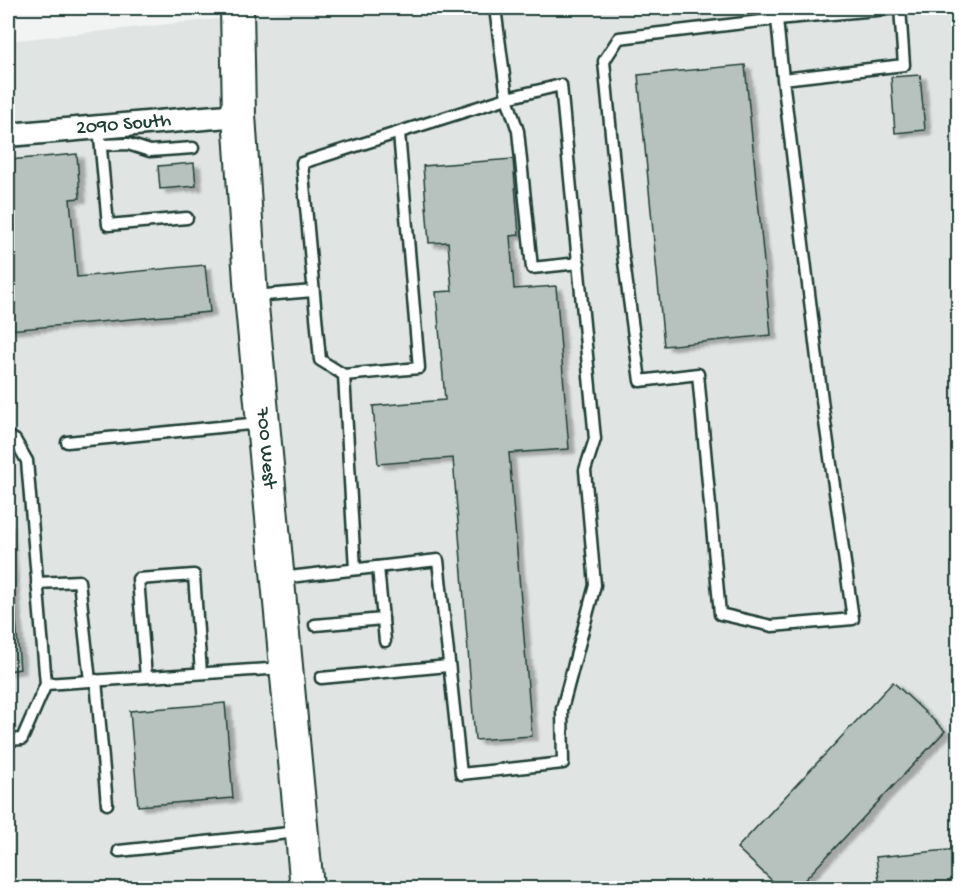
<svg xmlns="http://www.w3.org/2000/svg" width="966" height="896" viewBox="0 0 966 896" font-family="'Gochi Hand',sans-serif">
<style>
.built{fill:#e0e4e3}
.building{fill:#b7c1bd;stroke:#1f3d34;stroke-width:1.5;filter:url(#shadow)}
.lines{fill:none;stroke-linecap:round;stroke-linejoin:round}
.lane-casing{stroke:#1f3d34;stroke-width:15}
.street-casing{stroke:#1f3d34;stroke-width:27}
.secondary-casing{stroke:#1f3d34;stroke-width:36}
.lane{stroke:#fff;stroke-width:10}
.street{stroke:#fff;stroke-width:22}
.secondary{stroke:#fff;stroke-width:32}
.labels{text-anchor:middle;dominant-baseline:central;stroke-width:4.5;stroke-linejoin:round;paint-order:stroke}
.street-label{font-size:20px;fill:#1f3d34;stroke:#fff}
</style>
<defs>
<filter id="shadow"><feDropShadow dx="6" dy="4" stdDeviation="1.5" flood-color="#0004"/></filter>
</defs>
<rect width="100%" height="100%" fill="#f2f3f3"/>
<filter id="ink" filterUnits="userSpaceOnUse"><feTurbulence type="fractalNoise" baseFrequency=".0167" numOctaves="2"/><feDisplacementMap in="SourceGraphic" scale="12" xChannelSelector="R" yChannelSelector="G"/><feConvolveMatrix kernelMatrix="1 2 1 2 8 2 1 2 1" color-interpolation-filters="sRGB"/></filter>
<g filter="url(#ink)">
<path class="built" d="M322 8H958V888H8V41Z"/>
<g class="building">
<path d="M745 65 771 335 664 346 638 75Z"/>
<path d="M920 75 925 130 895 133 891 77Z"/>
<path d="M77 154 80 198 70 199 77 277 205 265 210 312 9 330 8 160Z"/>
<path d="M513 159 519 235 510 236 514 289 556 286 569 449 509 453 532 736 475 740 453 458 378 464 373 406 445 400 436 292 452 291 448 242 429 243 423 166Z"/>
<path d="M194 163 196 186 160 189 158 166Z"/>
<path d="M8 522 20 669 8 671Z"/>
<path d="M893 682 945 731 797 888H780L737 848Z"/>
<path d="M225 703 233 798 138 806 130 711Z"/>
<path d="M958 849V888H880L876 857Z"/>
<path d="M185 883V888H122Z"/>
</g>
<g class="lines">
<defs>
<g id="lane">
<path d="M776 8 777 19 898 8"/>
<path d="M958 46V58"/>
<path d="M783 79 777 19 619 38 604 61 622 247 640 381 698 374 720 614 772 626 853 619 823 408 783 79 904 65 900 8"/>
<path d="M99 127 108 225 187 218"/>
<path d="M101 145 128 144 150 151 193 148"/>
<path d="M254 296 313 291"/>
<path d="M344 375 419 368 399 133"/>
<path d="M8 436 15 440 27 461 46 684 22 739 8 740"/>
<path d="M67 442 260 423"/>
<path d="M378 567 385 641"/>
<path d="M355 569 344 375 320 360 302 163 507 98 495 8"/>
<path d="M280 578 438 560 461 774 563 763 562 709 595 585 585 470 595 439 561 85 507 98 518 131 532 268 579 263"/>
<path d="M37 583 79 581 90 681"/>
<path d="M315 625 383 619"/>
<path d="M146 677 138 579 194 575 201 673"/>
<path d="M321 678 448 666"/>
<path d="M96 680 107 804"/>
<path d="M46 684 283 668"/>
<path d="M119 851 298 832"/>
</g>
<g id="street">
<path id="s1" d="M8 135 239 115"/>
</g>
<g id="secondary">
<path id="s2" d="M237 8 239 115 251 296 307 888"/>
</g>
</defs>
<use href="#lane" class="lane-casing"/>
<use href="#street" class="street-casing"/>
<use href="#secondary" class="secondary-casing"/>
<use href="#lane" class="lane"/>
<use href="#street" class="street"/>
<use href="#secondary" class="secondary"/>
</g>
</g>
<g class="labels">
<g class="street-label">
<text stroke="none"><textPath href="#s1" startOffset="116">2090 South</textPath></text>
<text stroke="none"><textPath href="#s2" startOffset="441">700 West</textPath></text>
</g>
</g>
<rect width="966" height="896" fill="none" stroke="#fff" stroke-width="30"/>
<rect x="15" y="15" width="936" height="866" fill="none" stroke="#1f3d34" stroke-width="2" filter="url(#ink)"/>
</svg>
